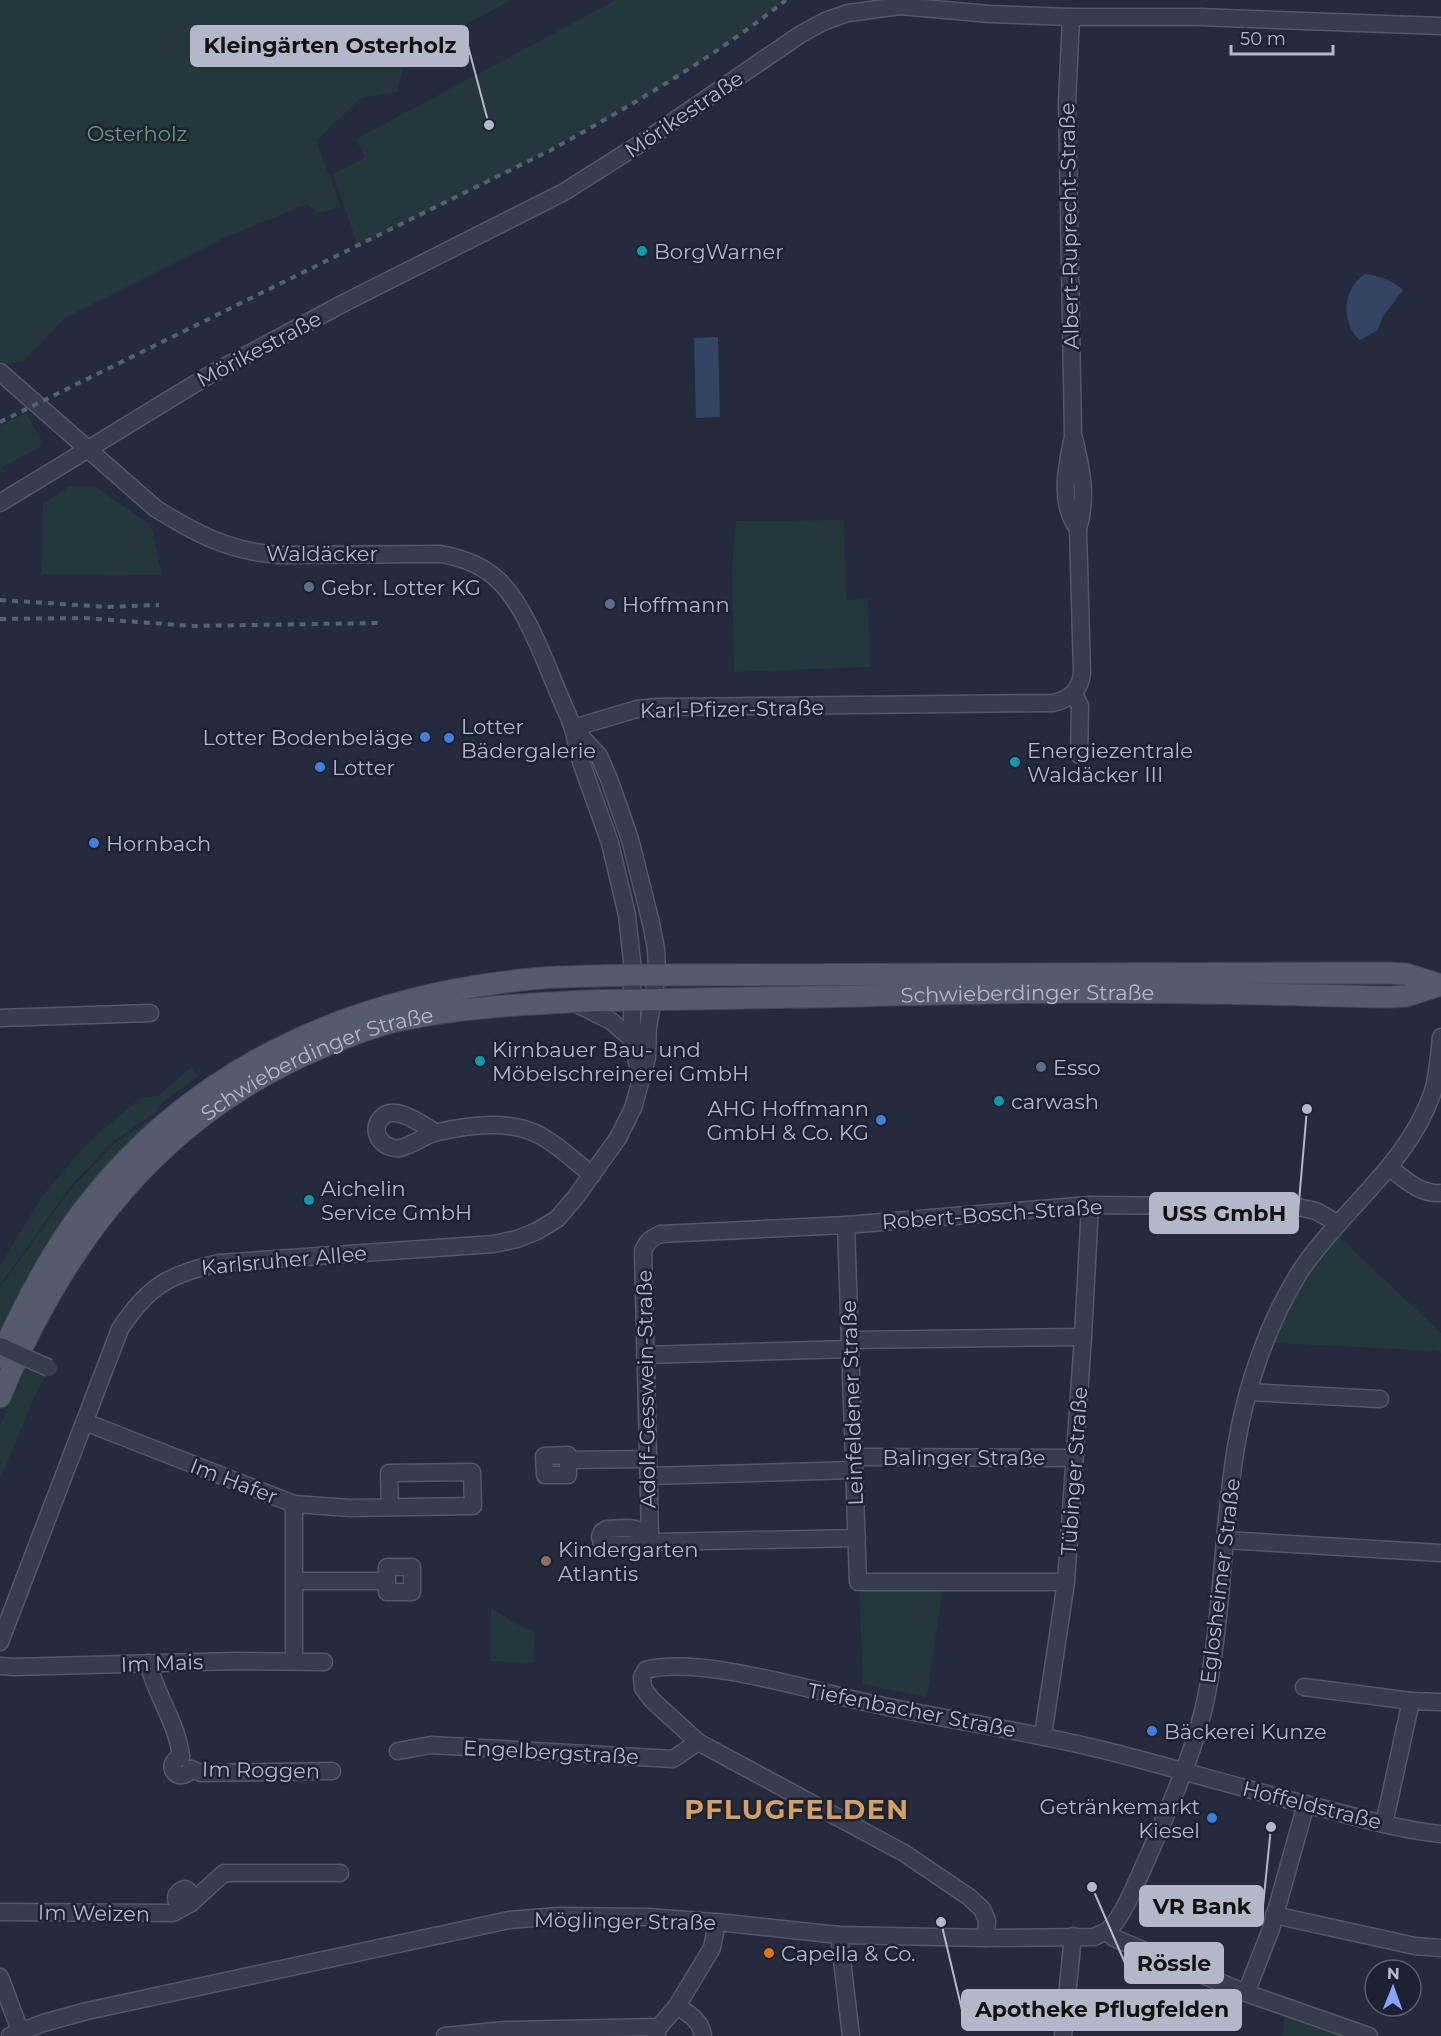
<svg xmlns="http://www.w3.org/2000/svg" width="1441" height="2036" viewBox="0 0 1441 2036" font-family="Montserrat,sans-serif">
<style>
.green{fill:#25373d}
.water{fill:#364463}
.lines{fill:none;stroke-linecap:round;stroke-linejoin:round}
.minor-casing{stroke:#525867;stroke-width:19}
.major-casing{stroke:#404655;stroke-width:23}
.minor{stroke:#363d4c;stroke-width:16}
.major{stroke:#545c6c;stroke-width:21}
.rail{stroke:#586073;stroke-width:4;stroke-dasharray:6 6;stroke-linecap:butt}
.minor-bridge-casing{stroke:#525867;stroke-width:19;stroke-linecap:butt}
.minor-bridge{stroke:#363d4c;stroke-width:16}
.culture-dot{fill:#0f9aa8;stroke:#1c2231;stroke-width:2}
.service-dot{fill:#5c6f8a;stroke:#1c2231;stroke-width:2}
.shop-dot{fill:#3f7fe0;stroke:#1c2231;stroke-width:2}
.education-dot{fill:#8d6e63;stroke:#1c2231;stroke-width:2}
.food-dot{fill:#e8710a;stroke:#1c2231;stroke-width:2}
.labels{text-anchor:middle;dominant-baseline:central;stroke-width:5;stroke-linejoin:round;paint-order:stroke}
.street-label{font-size:21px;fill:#b2b8c8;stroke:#1c2231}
.park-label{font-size:21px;fill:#699979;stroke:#1c2231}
.poi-label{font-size:21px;fill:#b2b8c8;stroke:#1c2231;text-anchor:start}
.district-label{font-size:27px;font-weight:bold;letter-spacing:1.5px;fill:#d5a060;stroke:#1c2231}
.leader{fill:none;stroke:#b2b8c8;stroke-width:2}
.callout-dot{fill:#b2b8c8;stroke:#1c2231;stroke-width:2}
.callout{fill:#b2b8c8;stroke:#b2b8c8;stroke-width:2}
.callout-label{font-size:22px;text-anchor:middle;font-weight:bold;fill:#111}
</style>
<rect width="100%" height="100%" fill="#232b3c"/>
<g class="green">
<path d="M0 0H511L412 55 403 67 397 92 361 98 316 141 341 207 317 213 307 204 228 236 65 318 23 362 0 364Z"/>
<path d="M616 0H786C656 103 506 173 358 246L333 174 365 158 356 139Z"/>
<path d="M26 413 41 440 40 447 0 468V426Z"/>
<path d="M70 486H94L151 525 162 575 42 574 43 504Z"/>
<path d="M844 520 846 600 868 599 870 667 734 672 732 566 736 521Z"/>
<path d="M191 1067 198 1076 163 1102 153 1114 112 1142 69 1188 0 1285V1266L41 1198 85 1145 142 1097 158 1096Z"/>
<path d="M152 1118 150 1126 108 1164 89 1188 0 1337V1288L71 1189 114 1144Z"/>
<path d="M1338 1236 1441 1333V1354L1437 1351 1273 1343 1295 1292Z"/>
<path d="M26 1367 46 1376 37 1391 0 1479V1426Z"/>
<path d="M859 1585 943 1587 927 1697 863 1684Z"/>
<path d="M491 1607 514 1623 535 1633 533 1663 491 1661Z"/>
<path d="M1286 2007 1369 2036H1282Z"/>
</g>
<g class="water">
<path d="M1365 274C1380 276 1392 280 1403 290L1382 318 1378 330 1360 340C1340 323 1343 287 1365 274Z"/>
<path d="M718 337 720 417 696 418 694 338Z"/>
</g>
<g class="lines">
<defs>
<g id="minor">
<path d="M0 372 155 508C196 534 229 551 278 555L441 554C463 558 483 565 499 581 528 608 550 676 567 713L573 728 581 762 610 843 627 915 632 962V1039L640 1076"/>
<path d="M1072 441C1066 471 1059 503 1078 529"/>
<path d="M0 503 211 374 344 303 564 192 646 140 801 34 825 21 848 13 900 6 990 14 1071 17H1199L1441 26"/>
<path d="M1074 693 1080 706 1079 755"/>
<path d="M573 728 637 709 657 707 1053 703C1070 699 1080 691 1082 673L1078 529C1088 496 1081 467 1073 434L1067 103 1071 17"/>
<path d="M575 1003 611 1021 632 1039"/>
<path d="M0 1018 150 1013"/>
<path d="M435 1132C422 1125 395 1103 381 1118 369 1132 383 1150 400 1148 414 1145 424 1135 438 1132 470 1125 511 1119 541 1136 559 1146 576 1162 592 1175"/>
<path d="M1389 1167C1404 1179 1421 1195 1441 1193"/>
<path d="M846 1225 858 1582H1066"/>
<path d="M850 1340 1083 1337"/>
<path d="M645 1355 850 1349"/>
<path d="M1248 1392 1380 1399"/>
<path d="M85 1422 294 1504 350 1508 473 1506 472 1472 389 1473 390 1507"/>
<path d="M854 1457 1074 1458"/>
<path d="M568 1460V1475H545L544 1456 568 1455V1460L647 1459"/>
<path d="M649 1476 854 1470"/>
<path d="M294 1504V1661"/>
<path d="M607 1529C618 1529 639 1524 644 1536L638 1545H608L602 1543 600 1537 602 1532Z"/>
<path d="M644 1536H650L656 1542 857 1538"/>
<path d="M650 1536 643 1251C647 1241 651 1238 661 1234L846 1225 1090 1205 1298 1207 1316 1211 1337 1223"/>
<path d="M1225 1540 1441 1553"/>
<path d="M294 1581H387V1592H412V1567H387V1581"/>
<path d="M0 1642 120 1329C148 1286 170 1274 219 1263L494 1244 517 1239 537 1231 557 1219 575 1198 618 1138 633 1108 647 1058 648 1027 657 975 656 949 651 923 630 839 609 779 599 756 573 728"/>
<path d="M148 1663C156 1695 178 1725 181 1757"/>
<path d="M0 1666 14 1667 235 1661 324 1662"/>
<path d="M1304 1687 1411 1701"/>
<path d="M1043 1735 1066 1582 1083 1337 1090 1205"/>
<path d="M398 1751 431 1745 673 1759 698 1742"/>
<path d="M181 1757C162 1764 179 1786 191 1769"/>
<path d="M191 1769 201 1773 332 1771"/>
<path d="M1384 1824 1411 1701 1441 1702"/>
<path d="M185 1906C173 1905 173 1892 185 1889 191 1892 193 1895 191 1903"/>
<path d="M0 1912 173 1913 191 1903 224 1873H340"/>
<path d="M1274 1915 1415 1946 1441 1948"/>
<path d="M1107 1931 1114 1938 1246 1993 1369 2036"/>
<path d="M839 1935 851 2036"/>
<path d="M986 1938 987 1920 982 1909 969 1897 904 1853 698 1742 652 1700 643 1688 642 1677 646 1670C697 1656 803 1688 856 1700 943 1720 1032 1731 1119 1754 1188 1772 1256 1792 1325 1809 1364 1819 1402 1830 1441 1834"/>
<path d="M0 1977 22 2036"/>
<path d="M1246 1993 1271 1929 1306 1804"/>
<path d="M677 2006C689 2014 701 2020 703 2036"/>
<path d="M656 2035 659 2027 677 2006 712 1948 717 1922"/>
<path d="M10 2036 43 2023 87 2011 509 1920 558 1916 648 1917 727 1923 839 1935 986 1938 1094 1937C1098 1935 1103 1933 1107 1931 1123 1919 1139 1875 1148 1857 1169 1807 1195 1752 1206 1698 1223 1615 1222 1530 1236 1447 1246 1386 1268 1322 1301 1270 1342 1209 1410 1163 1433 1091 1438 1075 1439 1054 1441 1037"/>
<path d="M445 2036 505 2030 659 2027"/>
<path d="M1063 2036 1073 1936"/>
</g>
<g id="major">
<path d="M0 1357C25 1304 51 1251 88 1204 192 1071 340 1003 505 982 546 976 589 976 631 975L1388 973 1406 974 1441 985"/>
<path id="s1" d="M0 1397C65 1241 160 1116 320 1048 346 1037 373 1026 401 1020 463 1007 526 1004 589 1001 662 999 735 998 809 997 908 995 1008 991 1107 992 1201 992 1296 995 1390 997L1406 996 1441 985"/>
</g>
</defs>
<use href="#minor" class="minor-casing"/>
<use href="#major" class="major-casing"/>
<use href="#minor" class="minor"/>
<use href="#major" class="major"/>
<g class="rail">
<path d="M0 422 551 150C632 105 713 58 786 0"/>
<path d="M0 600 108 607 159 605"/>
<path d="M0 619 84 618 191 626 378 623"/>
</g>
<defs>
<path id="minor-bridge" d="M0 1346 49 1368"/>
</defs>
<use href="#minor-bridge" class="minor-bridge-casing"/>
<use href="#minor-bridge" class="minor-bridge"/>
</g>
<g class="culture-dot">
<circle cx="642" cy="251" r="6"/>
<circle cx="1015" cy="762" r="6"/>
<circle cx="480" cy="1061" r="6"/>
<circle cx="999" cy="1101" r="6"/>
<circle cx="309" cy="1200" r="6"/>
</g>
<g class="service-dot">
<circle cx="309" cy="587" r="6"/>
<circle cx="610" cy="604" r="6"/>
<circle cx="1041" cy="1067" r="6"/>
</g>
<g class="shop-dot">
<circle cx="425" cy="737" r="6"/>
<circle cx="449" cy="738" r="6"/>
<circle cx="320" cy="767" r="6"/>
<circle cx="94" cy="843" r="6"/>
<circle cx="881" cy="1120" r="6"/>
<circle cx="1152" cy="1731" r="6"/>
<circle cx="1212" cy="1818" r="6"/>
</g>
<circle class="education-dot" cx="546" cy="1561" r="6"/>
<circle class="food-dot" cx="769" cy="1953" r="6"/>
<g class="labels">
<g class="street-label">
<text transform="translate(684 114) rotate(-34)">Mörikestraße</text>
<text transform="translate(1069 226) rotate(-91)">Albert-Ruprecht-Straße</text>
<text transform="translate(259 349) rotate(-28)">Mörikestraße</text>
<text x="322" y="553">Waldäcker</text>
<text transform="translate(732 709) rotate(-1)">Karl-Pfizer-Straße</text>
<text stroke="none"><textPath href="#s1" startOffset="1200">Schwieberdinger Straße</textPath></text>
<text stroke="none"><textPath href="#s1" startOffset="478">Schwieberdinger Straße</textPath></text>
<text transform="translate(992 1214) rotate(-4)">Robert-Bosch-Straße</text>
<text transform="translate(284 1260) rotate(-5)">Karlsruher Allee</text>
<text transform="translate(646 1389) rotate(-91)">Adolf-Gesswein-Straße</text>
<text transform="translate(852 1403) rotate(-92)">Leinfeldener Straße</text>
<text x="964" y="1457">Balinger Straße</text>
<text transform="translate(1074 1471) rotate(-86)">Tübinger Straße</text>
<text transform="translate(234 1481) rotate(21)">Im Hafer</text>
<text transform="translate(1220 1581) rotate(-83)">Eglosheimer Straße</text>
<text transform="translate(162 1663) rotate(-2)">Im Mais</text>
<text transform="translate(912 1710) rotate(11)">Tiefenbacher Straße</text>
<text transform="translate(551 1752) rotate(3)">Engelbergstraße</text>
<text transform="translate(261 1770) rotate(1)">Im Roggen</text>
<text transform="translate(1312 1805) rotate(14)">Hoffeldstraße</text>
<text transform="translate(94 1913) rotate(1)">Im Weizen</text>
<text transform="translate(625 1921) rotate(1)">Möglinger Straße</text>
</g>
<g class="park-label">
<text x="137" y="133">Osterholz</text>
</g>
<g class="poi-label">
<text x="654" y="251">BorgWarner</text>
<text x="321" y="587">Gebr. Lotter KG</text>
<text x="622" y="604">Hoffmann</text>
<text x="461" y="726">Lotter<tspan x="461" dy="24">Bädergalerie</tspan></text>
<text x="413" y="737" text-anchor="end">Lotter Bodenbeläge</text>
<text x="1027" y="750">Energiezentrale<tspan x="1027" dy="24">Waldäcker III</tspan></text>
<text x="332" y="767">Lotter</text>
<text x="106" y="843">Hornbach</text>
<text x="492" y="1049">Kirnbauer Bau- und<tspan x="492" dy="24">Möbelschreinerei GmbH</tspan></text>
<text x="1053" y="1067">Esso</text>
<text x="1011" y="1101">carwash</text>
<text x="869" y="1108" text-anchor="end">AHG Hoffmann<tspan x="869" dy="24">GmbH &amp; Co. KG</tspan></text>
<text x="321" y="1188">Aichelin<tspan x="321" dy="24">Service GmbH</tspan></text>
<text x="558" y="1549">Kindergarten<tspan x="558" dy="24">Atlantis</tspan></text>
<text x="1164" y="1731">Bäckerei Kunze</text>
<text x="1200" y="1806" text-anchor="end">Getränkemarkt<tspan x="1200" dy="24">Kiesel</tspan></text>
<text x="781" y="1953">Capella &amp; Co.</text>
</g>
<g class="district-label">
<text x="797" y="1809">PFLUGFELDEN</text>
</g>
</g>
<path class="leader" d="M489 125L468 46M1307 1109L1298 1213M1271 1827L1263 1906M1092 1887L1125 1963M941 1922L962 2010"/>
<g class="callout-dot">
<circle cx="489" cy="125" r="6"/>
<circle cx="1307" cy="1109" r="6"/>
<circle cx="1271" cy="1827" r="6"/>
<circle cx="1092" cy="1887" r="6"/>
<circle cx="941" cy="1922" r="6"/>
</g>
<g class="callout">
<rect x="191" y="26" width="277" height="40" rx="6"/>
<rect x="1150" y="1193" width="148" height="40" rx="6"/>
<rect x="1140" y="1886" width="123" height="40" rx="6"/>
<rect x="1125" y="1943" width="98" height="40" rx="6"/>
<rect x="962" y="1990" width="279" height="40" rx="6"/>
</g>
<g class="callout-label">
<text x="330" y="53">Kleingärten Osterholz</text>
<text x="1224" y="1221">USS GmbH</text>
<text x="1202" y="1914">VR Bank</text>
<text x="1174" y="1971">Rössle</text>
<text x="1102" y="2017">Apotheke Pflugfelden</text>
</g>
<g transform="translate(1393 1988) rotate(1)"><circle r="28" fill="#1c2231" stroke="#585e6d" stroke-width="1.5"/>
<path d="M0-4.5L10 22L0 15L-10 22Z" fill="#86a5f8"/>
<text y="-9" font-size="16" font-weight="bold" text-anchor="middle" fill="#b2b8c8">N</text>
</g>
<path d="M1231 45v9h102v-9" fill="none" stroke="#b2b8c8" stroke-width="3"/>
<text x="1240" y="45" font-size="18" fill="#b2b8c8" stroke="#1c2231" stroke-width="4.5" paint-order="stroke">50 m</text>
</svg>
